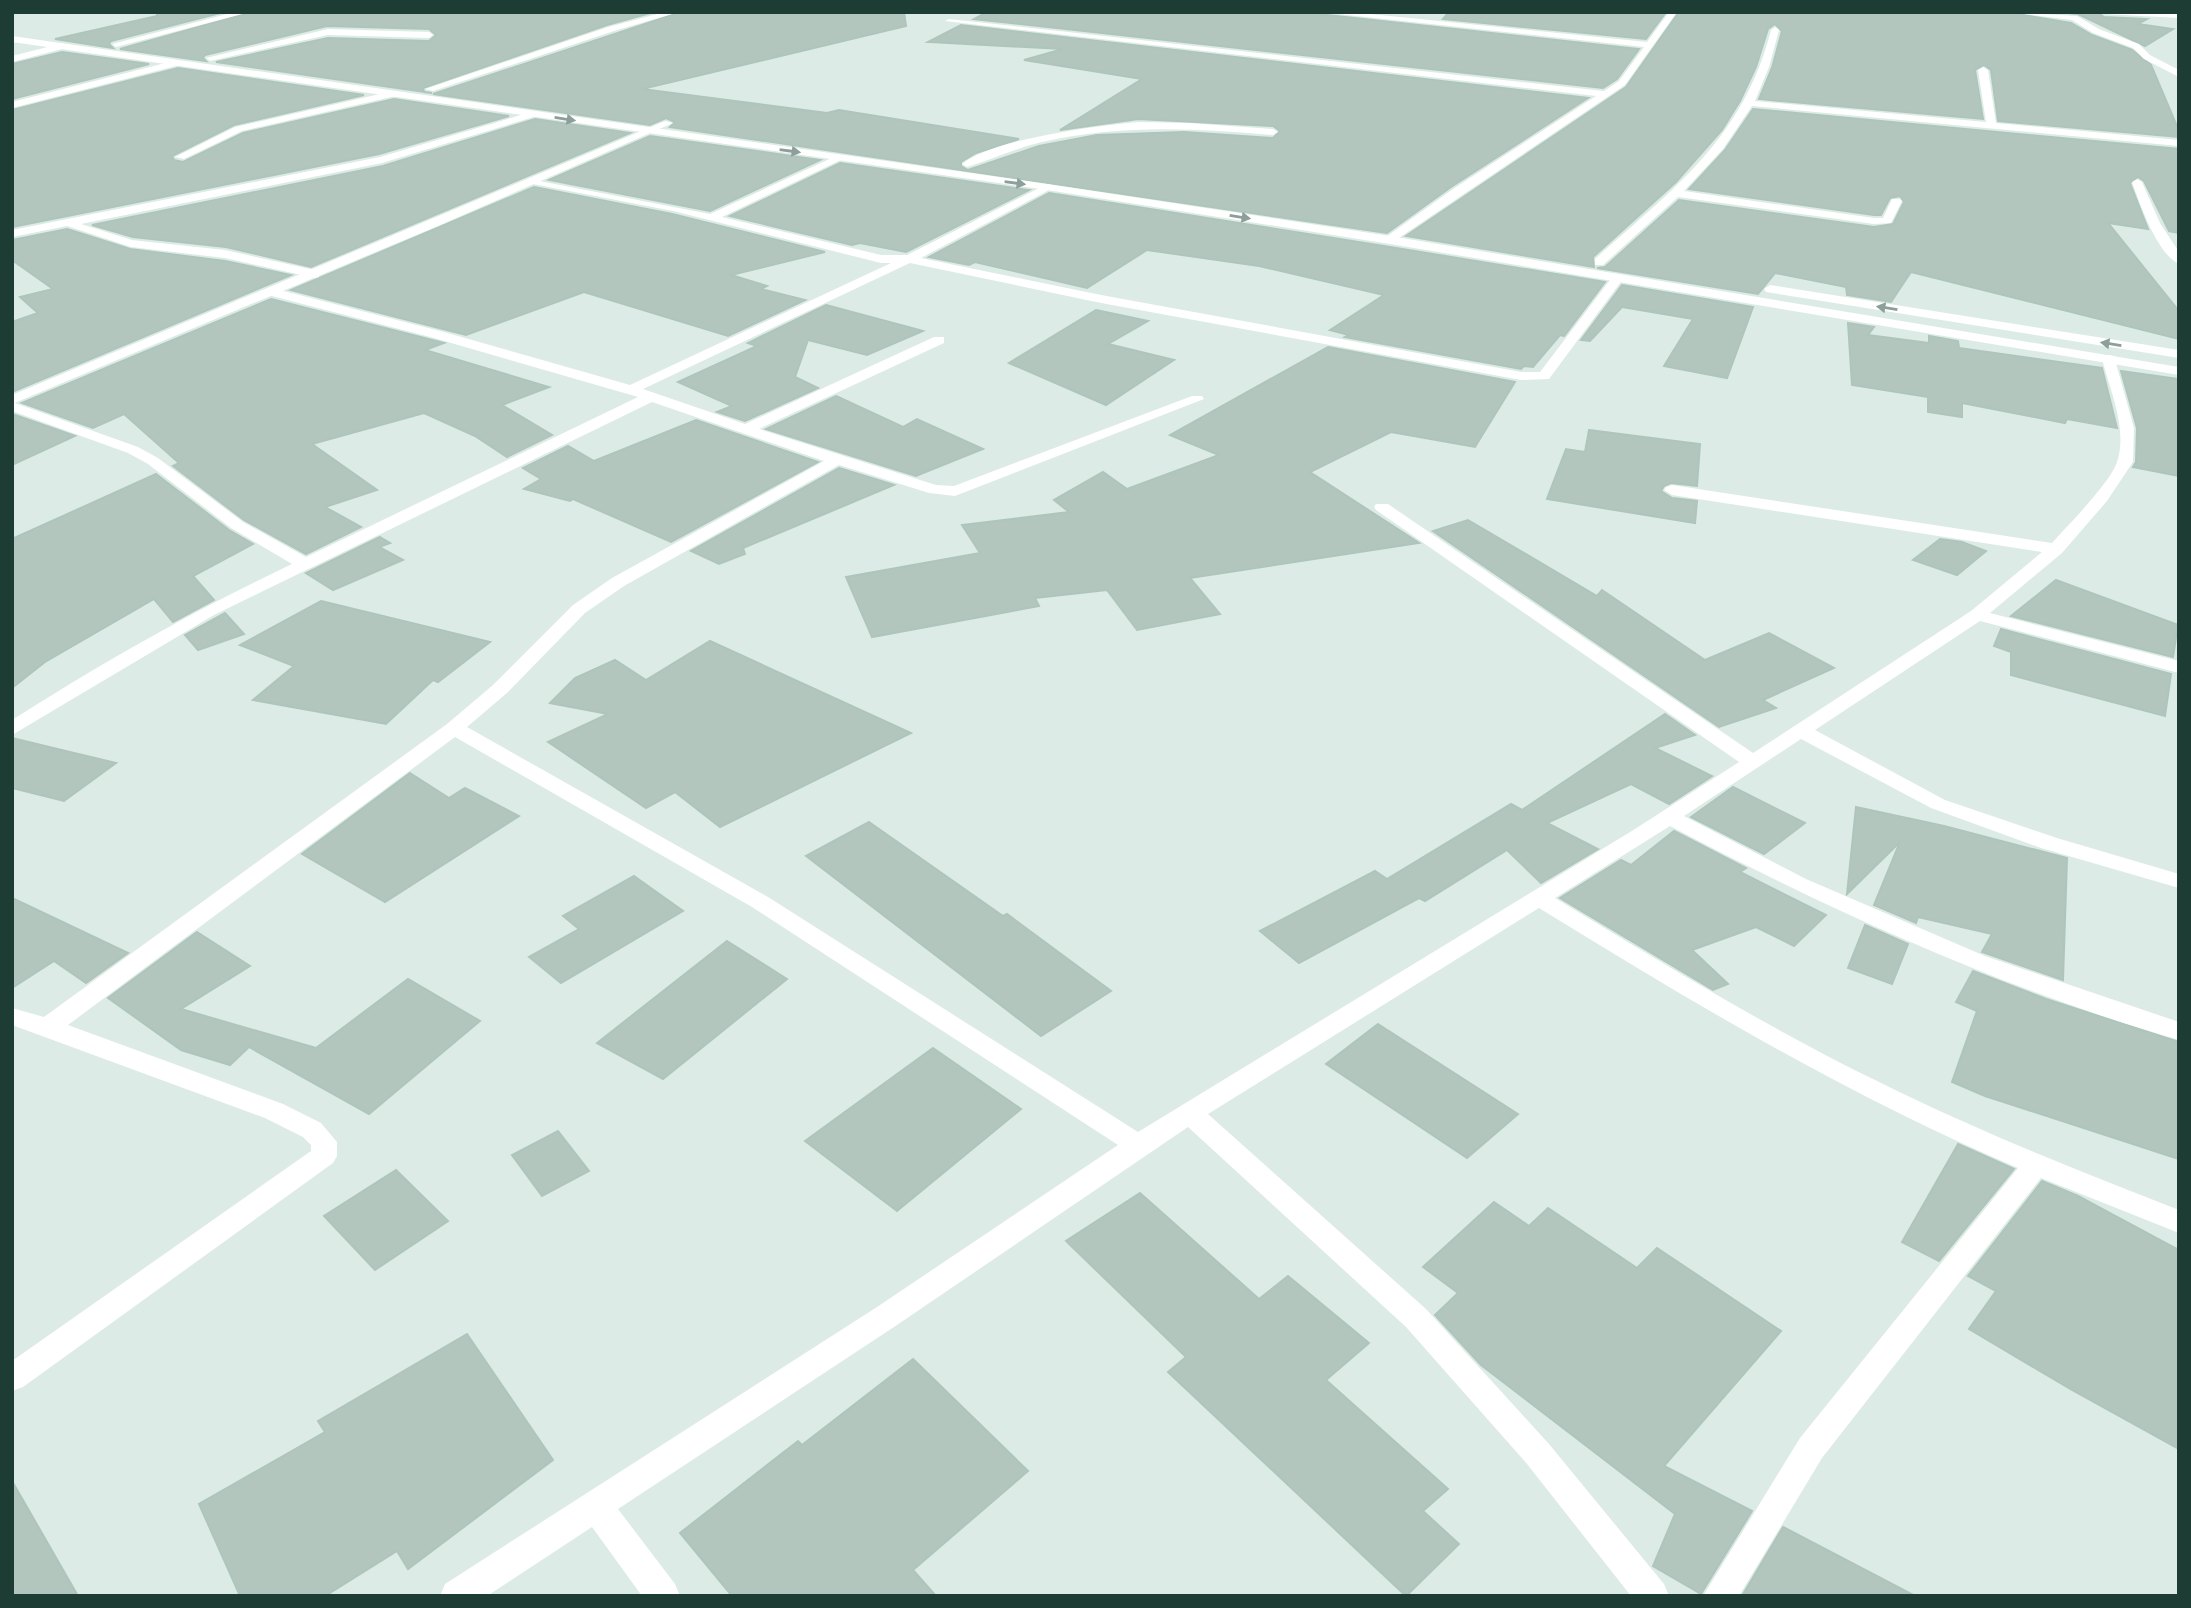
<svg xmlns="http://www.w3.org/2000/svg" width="2191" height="1608" viewBox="0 0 2191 1608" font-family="Jost,sans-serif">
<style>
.building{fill:#b2c6be;stroke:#aec5bc;stroke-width:2}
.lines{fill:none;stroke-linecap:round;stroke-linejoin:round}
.minor{fill:#fff;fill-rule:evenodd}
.tertiary{fill:#fff;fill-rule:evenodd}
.secondary{fill:#fff;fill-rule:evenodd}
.oneway{fill:#8e9e9a}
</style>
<rect width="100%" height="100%" fill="#dcebe5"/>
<g class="building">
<path d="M157 12H224L111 41 109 44 113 48 55 39 157 16Z"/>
<path d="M252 12H654L607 25 423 88 424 92 432 93 216 62 328 38 429 41 436 35 429 29 327 26 205 55 203 58 206 61 120 49Z"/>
<path d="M681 12H904L906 26 642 89 827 113 839 110 1019 139 976 153 961 162V166L968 170 1039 146 1097 135 1184 132 1273 138 1280 131 1273 126 1138 119 1060 130 1142 79 1024 60 1063 49 928 42 961 25 1588 98 1451 187 1387 233 670 127 675 122 666 118 650 125 433 94Z"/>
<path d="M987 12H1300L1639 49 1617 79 1603 88 974 19Z"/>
<path d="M1449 12H1666L1646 39 1443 19Z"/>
<path d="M1679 12H2006L2071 23 2092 35 2132 50 2151 65 2179 131V137L1998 121 1991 70 1984 65 1975 70 1983 119 1759 99 1772 68 1782 31 1775 24 1768 29 1756 67 1740 101 1722 130 1676 182 1593 257 1594 267 1406 236 1626 87Z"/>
<path d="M2058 12H2097L2104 17 2147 19 2138 24 2173 29 2145 46 2078 14Z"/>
<path d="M62 52 149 64 12 99V64Z"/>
<path d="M178 68 364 95 234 125 172 156 174 160 183 162 243 133 394 99 509 116 379 154 12 227V110Z"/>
<path d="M1753 109 2179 149V233L2169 231 2144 181 2138 177 2130 183 2148 229 2108 223 2179 311V339L1911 272 1891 302 1847 295 1846 287 1775 273 1758 294 1597 268 1605 267 1679 200 1874 227 1893 224 1904 202 1900 196 1890 198 1881 215H1874L1689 189 1725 150Z"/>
<path d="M535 119 630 133 311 267 226 247 133 237 92 225 383 166Z"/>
<path d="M650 136 820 160 710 211 549 180Z"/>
<path d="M840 163 1029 190 906 252 860 243 852 245 730 216Z"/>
<path d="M534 187 672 214 825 252 731 275 767 286 761 289 805 300 728 336 584 292 466 335 291 290Z"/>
<path d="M1049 193 1390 247 1605 282 1564 336 1560 335 1533 367 1524 366 1521 369 1345 337 1349 335 1330 330 1384 295 1259 266 1147 250 1087 288 975 262 969 265 929 257Z"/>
<path d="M67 229 130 249 225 261 291 275 12 392V322L38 313 20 297 53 289 12 260V240Z"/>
<path d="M1622 285 1753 307 1727 378 1664 366 1693 319 1622 307 1590 341 1581 340Z"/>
<path d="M271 299 444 343 425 350 549 387 502 405 552 435 507 457 475 436 424 413 312 444 377 490 325 507 361 527 306 554 244 520 173 466 179 463 124 414 93 428 22 403Z"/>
<path d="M826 305 923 331 867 355 808 340 795 377 818 388 745 421 717 412 732 406 678 382 757 346 748 343Z"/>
<path d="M1096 310 1148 321 1108 344 1174 360 1106 405 1009 363Z"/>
<path d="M1848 323 1874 327 1868 335 1929 343V336L1958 341 1959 348 2102 368 2117 428 2067 419 2065 423 1962 403V417L1928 412V397L1852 385Z"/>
<path d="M1328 347 1515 382 1475 447 1391 432 1310 472 1419 543 1190 578 1220 614 1137 630 1107 590 1035 598 1039 606 872 637 846 577 980 553 962 525 1069 512 1054 500 1103 472 1127 489 1219 455 1170 435Z"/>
<path d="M2121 371 2179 379V476L2133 467 2136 462 2137 428Z"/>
<path d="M836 396 903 427 917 419 983 449 916 476 766 429Z"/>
<path d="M12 414 75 436 12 465Z"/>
<path d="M696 420 818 462 671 542 573 499 570 501 524 489 541 479 523 468 568 446 594 461Z"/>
<path d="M1589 430 1700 444 1697 486 1671 483 1664 486 1661 491 1672 498 1697 501 1695 523 1547 499 1566 449 1585 452Z"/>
<path d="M839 468 894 485 743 548 745 554 719 564 691 551Z"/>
<path d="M156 474 229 530 253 544 193 576 214 600 173 622 154 599 45 662 12 688V539Z"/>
<path d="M1468 520 1597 596 1602 590 1705 660 1769 633 1834 668 1763 700 1776 708 1719 727 1433 531Z"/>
<path d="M380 537 390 543 379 547 403 560 333 590 306 573Z"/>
<path d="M1940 539 1962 542 1986 551 1957 575 1913 560Z"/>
<path d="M2056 580 2178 625 2173 657 2011 616Z"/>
<path d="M321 601 490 642 438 682 433 680 386 724 253 700 294 666 240 645Z"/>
<path d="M225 613 244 634 198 650 185 635Z"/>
<path d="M2001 629 2171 674 2165 716 2011 675V652L1994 646Z"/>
<path d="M710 641 911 733 720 827 675 792 646 808 548 742 608 714 550 703 575 678 615 660 646 680Z"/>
<path d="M1665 714 1695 735 1655 748 1712 776 1669 804 1631 784 1547 823 1598 849 1541 883 1507 850 1425 901 1419 898 1299 963 1260 931 1375 871 1387 879 1511 804 1522 810Z"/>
<path d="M12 738 74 753 116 763 64 801 12 788Z"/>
<path d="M410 773 449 798 465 788 519 816 385 902 302 854Z"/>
<path d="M1733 787 1805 823 1764 854 1691 817Z"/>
<path d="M1856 807 1944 826 2067 858 2063 980 1982 952 1992 934 1918 917 1916 923 1874 905 1900 842 1847 894Z"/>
<path d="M869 822 1003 916 1007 914 1111 991 1041 1036 806 856Z"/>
<path d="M1674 831 1746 868 1740 872 1826 915 1794 946 1756 927 1692 950 1728 984 1713 990 1560 898 1621 860 1631 865Z"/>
<path d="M634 876 683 911 561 983 529 957 579 929 563 916Z"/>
<path d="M12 898 128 953 86 983 54 961 12 988Z"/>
<path d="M1865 925 1908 944 1892 984 1848 968Z"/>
<path d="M197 932 250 966 181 1009 316 1048 408 979 480 1021 369 1114 249 1047 230 1065 181 1050 108 998Z"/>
<path d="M727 941 787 979 663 1079 597 1043Z"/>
<path d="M1973 971 2046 999 2179 1042V1159L1985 1096 1952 1082 1977 1011 1956 1002Z"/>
<path d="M1378 1024 1518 1114 1467 1158 1326 1064Z"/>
<path d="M933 1048 1021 1109 897 1211 805 1141Z"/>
<path d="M558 1131 589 1171 542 1196 512 1155Z"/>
<path d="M1958 1144 2014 1169 1939 1261 1902 1242Z"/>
<path d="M396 1170 448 1221 375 1270 324 1216Z"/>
<path d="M2042 1181 2078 1196 2179 1250V1449L2072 1390 1969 1329 1996 1291 1968 1276Z"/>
<path d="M1140 1193 1259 1299 1288 1276 1369 1343 1326 1380 1448 1489 1423 1511 1459 1544 1406 1596 1168 1372 1186 1357 1066 1241Z"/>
<path d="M1494 1202 1529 1226 1548 1208 1637 1268 1657 1248 1781 1331 1664 1466 1752 1511 1701 1594 1653 1566 1675 1514 1481 1365 1435 1315 1458 1293 1423 1267Z"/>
<path d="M467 1334 553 1460 408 1569 397 1551 325 1596H240L199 1504 325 1432 318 1421Z"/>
<path d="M913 1359 1028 1471 913 1570 936 1596H732L680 1533 798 1441 802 1445Z"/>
<path d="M12 1481 78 1596H12Z"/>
<path d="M1783 1527 1915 1596H1742Z"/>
</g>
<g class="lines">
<g class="minor">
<path d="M235 12H250L116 47 112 44Z"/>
<path d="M665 12H679L614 31 433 91 425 89 608 27Z"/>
<path d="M1319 12H1350L1647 42 1669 12H1677L1625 85 1390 244 1384 240 1386 237 1453 189 1596 96 945 21 949 19 1604 91 1619 81 1644 47Z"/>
<path d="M2008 12 2077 16 2099 29 2139 44 2150 55 2179 70V77L2144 59 2133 48 2093 33 2072 20Z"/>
<path d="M2100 12 2179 14V18L2104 14Z"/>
<path d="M1775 27 1779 30 1769 67 1755 101 1986 122 1978 70 1983 67 1988 70 1996 123 2179 140V146L1752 106 1723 149 1684 191 1874 218H1883L1892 199H1900L1902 201 1891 223 1874 224 1678 197 1603 265H1595V259C1674 188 1743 139 1771 30Z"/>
<path d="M328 29 429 32 433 35 429 38 328 35 210 61 206 58Z"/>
<path d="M63 43 66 48 12 62V56Z"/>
<path d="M177 60 181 63 180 65 12 108V102Z"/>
<path d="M393 91 396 92V96L242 131 184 159 175 157 235 127Z"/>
<path d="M534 111 539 114 537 116 382 163 81 224 132 240 225 250 319 271V277L315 278 225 258 131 247 67 226 12 237V230L380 157Z"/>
<path d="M1138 122 1189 123 1273 129 1278 132 1273 135C1193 128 1117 124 1038 143 1014 149 991 160 967 167L962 164C993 139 1096 126 1138 122Z"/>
<path d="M836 156 845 158 722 217 881 255H907L1047 184 1051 185V189L921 258 1101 295 1521 372H1540L1613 276 1617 275 1623 279 1549 379 1521 380 1101 303 910 263 643 389 745 424 934 337H944V343L759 429 936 485 954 486 1192 396H1202L1204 399 955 496 929 493 839 465 624 586 585 613 507 693 467 727 768 897 1138 1132 1635 829 1739 762 1376 510 1374 507 1376 504H1388L1753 753 1971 611 2042 552 1672 495 1664 490 1666 487 1672 485 2052 543C2068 525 2110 483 2117 462 2128 430 2110 390 2102 359L2109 355 2114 356 2134 428 2133 462 2107 501 2062 553 1990 613 2179 661V673L1980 621 1815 730 1945 800 2057 838 2179 874V888L2041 848 1931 808 1801 739 1684 816 1806 879 1985 956 2179 1022V1040C2001 988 1833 912 1670 826L1555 898C1661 962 1766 1027 1877 1081 1975 1130 2077 1170 2179 1210V1233L2041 1178 1822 1458 1739 1596H1703L1800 1438 2018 1168C1850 1097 1695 1004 1539 908L1208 1114 1426 1309 1549 1444 1664 1584 1669 1596H1631L1527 1464 1406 1327 1188 1127 897 1325 618 1509 675 1584 680 1596H642L592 1527 487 1596H440L445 1584 877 1307 1118 1145 752 907 455 737 68 1025 283 1104 321 1123 337 1142V1156L333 1163 23 1387 12 1391V1361L311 1151V1145L303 1137 265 1118 12 1025V1008L44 1017 447 724 493 685 573 605 612 578 824 461 652 402 214 615 12 735V720C103 662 195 610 292 564L231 528 148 464 128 453 12 411V402L138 447 158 458 243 522 306 557 638 397 434 338 268 295V289L272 288 444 332 630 385 891 263H881L673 211 533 184 529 183V179L710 214Z"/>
<path d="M2137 179 2142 182 2160 223 2179 252V264C2157 254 2140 204 2132 182Z"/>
</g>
<path class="tertiary" d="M665 121 673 123 438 226 12 404V395Z"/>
<g class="secondary">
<path d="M12 36 1047 184 1390 236 2179 367V375L1390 244 1047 190 12 42Z"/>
<path d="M1770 285 2179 350V358L1766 292 1764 289Z"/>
</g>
</g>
<defs><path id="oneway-solid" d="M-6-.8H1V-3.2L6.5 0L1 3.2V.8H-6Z" transform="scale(1.75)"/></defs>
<g class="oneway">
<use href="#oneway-solid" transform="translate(565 119) rotate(9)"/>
<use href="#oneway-solid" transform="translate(790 151) rotate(8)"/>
<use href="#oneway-solid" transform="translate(1015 183) rotate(8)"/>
<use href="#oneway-solid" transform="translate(1240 217) rotate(9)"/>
<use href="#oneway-solid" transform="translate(1887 308) rotate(-171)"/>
<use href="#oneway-solid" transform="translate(2111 344) rotate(-171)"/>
</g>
<rect width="2191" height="1608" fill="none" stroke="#1d3c34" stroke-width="28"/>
</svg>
